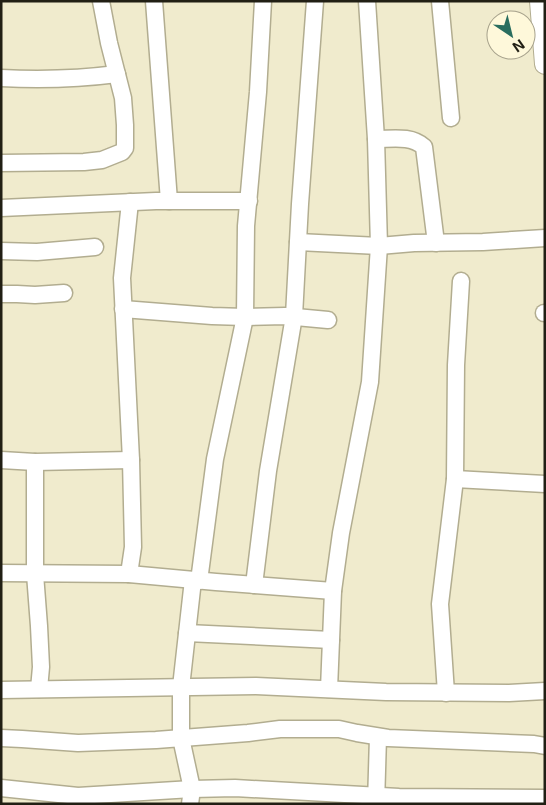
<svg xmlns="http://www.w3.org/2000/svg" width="546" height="805" viewBox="0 0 546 805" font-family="Inter,sans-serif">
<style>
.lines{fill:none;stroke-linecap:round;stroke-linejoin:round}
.minor-casing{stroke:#b2ad90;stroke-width:19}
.tertiary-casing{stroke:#b2ad90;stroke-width:22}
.minor{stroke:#fff;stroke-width:16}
.tertiary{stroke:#fff;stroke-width:20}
</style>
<rect width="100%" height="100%" fill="#f0ebcd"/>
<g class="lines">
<defs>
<g id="minor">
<path d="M154 1 169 201"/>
<path d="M440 1 451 118"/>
<path d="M1 78C40 80 78 79 117 74"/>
<path d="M376 139C392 139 411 135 424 147L436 243"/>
<path d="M1 163 84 162 102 160 122 152 125 148V125L123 98 109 43 101 1"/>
<path d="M1 208 156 201H249"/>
<path d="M298 242 379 246 414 243 483 242 545 238"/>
<path d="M1 251 37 252 95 247"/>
<path d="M1 294H17L35 295 64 293"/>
<path d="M123 309 212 316 245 317 285 316 328 320"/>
<path d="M544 313H545"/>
<path d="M1 460 35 462 131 460"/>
<path d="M35 462V574L39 626 41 667 39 689"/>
<path d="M455 479 545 484"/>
<path d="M1 573 129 574 216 582 333 591"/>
<path d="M129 574 133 547 131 460 122 278 130 202"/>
<path d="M199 581 215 459 245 317 246 226 258 92 263 1"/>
<path d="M254 585 268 471 294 316 300 204 315 1"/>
<path d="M187 633 331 640"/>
<path d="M329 689 333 591 341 533 370 382 379 246 376 139 367 1"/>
<path d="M1 690 256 686 386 692 509 693 545 691"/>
<path d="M446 693 440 604 455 479 456 365 461 281"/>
<path d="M1 738 22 739 78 743 156 740 248 733 280 729H339L357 733 388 738 534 744 545 746"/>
<path d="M1 788 78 796 192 789 235 788 399 797 545 798"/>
<path d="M190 804 192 789 181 738V687L193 580"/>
<path d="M376 804 378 737"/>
</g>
<path id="tertiary" d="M540 1 545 64"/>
</defs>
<use href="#minor" class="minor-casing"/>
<use href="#tertiary" class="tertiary-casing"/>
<use href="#minor" class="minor"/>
<use href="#tertiary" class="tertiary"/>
</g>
<rect width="546" height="805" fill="none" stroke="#211f14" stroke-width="5"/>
<g transform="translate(511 35) rotate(145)"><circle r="24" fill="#fef8da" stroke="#a6a18b"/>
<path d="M0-4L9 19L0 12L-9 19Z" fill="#296d5e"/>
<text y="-8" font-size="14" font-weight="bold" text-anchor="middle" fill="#211f14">N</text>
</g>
</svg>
